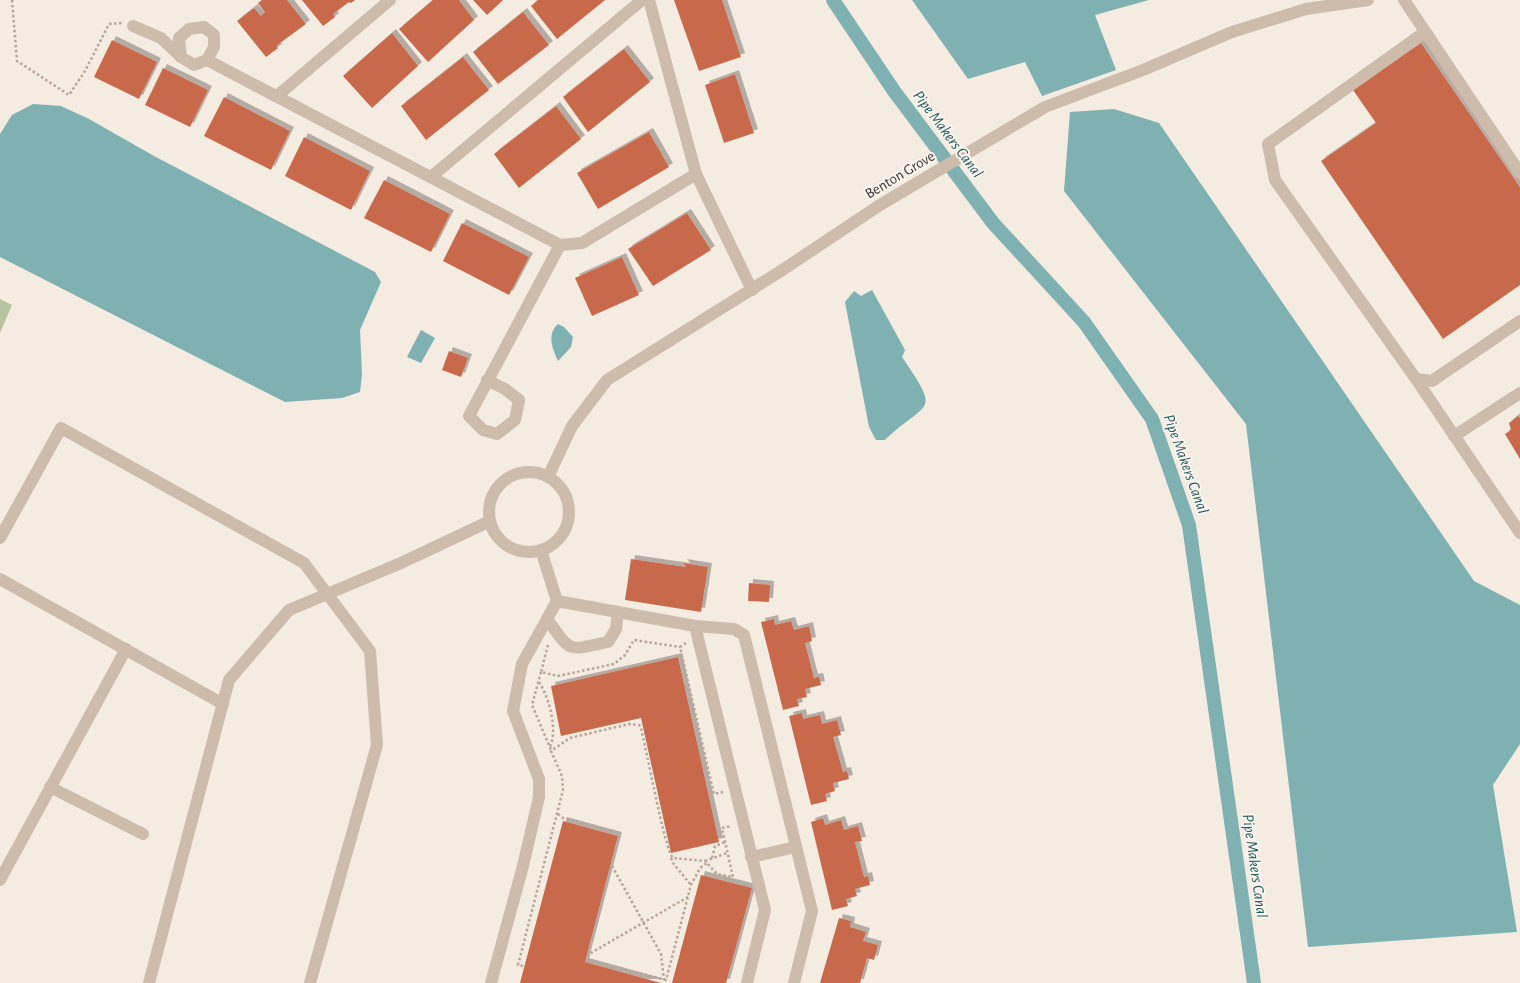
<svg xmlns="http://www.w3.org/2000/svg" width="1520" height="983" viewBox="0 0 1520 983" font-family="'Alegreya Sans',sans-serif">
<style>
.green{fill:#b8c4a0}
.water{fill:#7fb0b2}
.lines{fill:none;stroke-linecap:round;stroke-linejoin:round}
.canal{stroke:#7fb0b2;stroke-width:14}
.building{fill:#c8694b;filter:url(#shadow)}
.path{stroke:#b9a596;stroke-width:2.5;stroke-dasharray:2.5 2.5;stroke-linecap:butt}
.minor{stroke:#cdbbac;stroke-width:12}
.labels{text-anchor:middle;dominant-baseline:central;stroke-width:4;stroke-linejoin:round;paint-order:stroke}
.street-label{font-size:15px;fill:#3b302b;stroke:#fbf5ee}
.water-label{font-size:16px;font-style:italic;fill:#1f5a5e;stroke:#fbf5ee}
</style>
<defs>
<filter id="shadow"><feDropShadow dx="4" dy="-4" stdDeviation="0" flood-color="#0004"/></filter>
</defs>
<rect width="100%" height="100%" fill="#f4ebe1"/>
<path class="green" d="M0 299 12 305 0 333Z"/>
<g class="water">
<path d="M912 0H1149L1095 15 1116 70 1042 96 1025 62 968 79Z"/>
<path d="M33 104 61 106 89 119 154 156 375 272 381 282 360 330 362 375 360 392 342 398 285 402 0 257V134L12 115Z"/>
<path d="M1114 109 1159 123 1474 581 1520 605V744L1493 785 1517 932 1308 947 1246 424 1064 191 1070 112Z"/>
<path d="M872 290 905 350 902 357C942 416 928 399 885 440H876L869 427 845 302 854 291 861 296Z"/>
<path d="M558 324 564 327 573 337 571 347 558 361C553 349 546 335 558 324Z"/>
<path d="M421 330 435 338 421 363 407 357Z"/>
</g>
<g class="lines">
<path class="canal" d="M833 0 894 91 993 223 1084 322 1152 419 1189 525 1254 983"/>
</g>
<g class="building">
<path d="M262 0H287L306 24 276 46 278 48 266 57 237 21 254 8 261 16 265 12 258 3Z"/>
<path d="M302 0H355L351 3 349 2 333 14 335 17 323 26Z"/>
<path d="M433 0H459L474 20 428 62 399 29Z"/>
<path d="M473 0H503L487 15Z"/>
<path d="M538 0H605L557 39 531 6Z"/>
<path d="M674 0H722L741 57 699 71Z"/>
<path d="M523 12 549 45 498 84 473 52Z"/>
<path d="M392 33 418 66 372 108 343 76Z"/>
<path d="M112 40 157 62 139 99 94 77Z"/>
<path d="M1421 43 1520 187V285L1443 339 1321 161 1376 123 1353 90Z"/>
<path d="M624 49 650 82 588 132 563 97Z"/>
<path d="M463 57 489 90 426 140 401 106Z"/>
<path d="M163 68 208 90 190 127 145 105Z"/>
<path d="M735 74 754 133 724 143 705 85Z"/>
<path d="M224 97 290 131 271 170 204 136Z"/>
<path d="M556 106 581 139 519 188 494 154Z"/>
<path d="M649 132 669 167 598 209 577 173Z"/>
<path d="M304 137 370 171 351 210 285 176Z"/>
<path d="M384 180 450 214 431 252 364 218Z"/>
<path d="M687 213 711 250 653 286 628 249Z"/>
<path d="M462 223 529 257 509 295 443 261Z"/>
<path d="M622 257 639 295 592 316 575 278Z"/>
<path d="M449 351 468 358 461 377 442 370Z"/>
<path d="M1518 416 1520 418V459L1505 434 1511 430 1509 423Z"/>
<path d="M631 559 686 567 683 563 708 567 701 612 625 600Z"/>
<path d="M749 583 770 585 769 602 748 601Z"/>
<path d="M774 619 775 625 791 621 794 630 809 626 812 641 805 643 814 678 819 677 821 685 805 689 807 697 797 699 799 706 783 710 761 622Z"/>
<path d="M678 657 719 842 671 853 641 718 561 736 551 686Z"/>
<path d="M802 713 803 719 820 715 822 724 837 720 841 735 833 737 843 772 847 771 849 779 833 783 835 791 825 794 827 801 811 805 789 716Z"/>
<path d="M823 818 825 825 841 820 844 830 858 826 862 841 855 842 864 877 868 876 870 885 855 889 857 896 846 899 848 906 832 910 811 822Z"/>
<path d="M563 821 618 836 585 962 661 983H520Z"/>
<path d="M701 875 752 888 726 983H672Z"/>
<path d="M839 918 851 921 850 927 866 932 863 941 878 945 874 960 867 958 860 983H820Z"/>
</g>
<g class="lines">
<g class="path">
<path d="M12 0 17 61 69 95 85 71 109 24 122 23"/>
<path d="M686 643 680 647 710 777 714 794 723 792"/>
<path d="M548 645 541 672 558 676 614 664 625 655 634 640 680 647"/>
<path d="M541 672 532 705 551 750"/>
<path d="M539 682C549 697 558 730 550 747"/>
<path d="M558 814 563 818 614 832"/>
<path d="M671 858 673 863 691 885"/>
<path d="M712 858 715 846 725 842"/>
<path d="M705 861 727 853"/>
<path d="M612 866 661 954 664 980"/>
<path d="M688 897 589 954 587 960 666 980 691 885 700 868 707 863"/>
<path d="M523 966 518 965 563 790 562 776 551 751 570 738 629 724 639 725 641 728C646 747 665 851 673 858L705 861 717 874 733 877 722 828 731 826"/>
</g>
<g class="minor">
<path d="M649 0 696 174 752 290"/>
<path d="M1404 0 1520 173"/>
<path d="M133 26 161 38 181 57"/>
<path d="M1425 32 1268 144 1275 180 1416 379 1432 381 1520 321"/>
<path d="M207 60 214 47V35L204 27 189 29 179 38 181 57 194 65 207 60 560 245 582 243 696 174"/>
<path d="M277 96 390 0"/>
<path d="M431 177 642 0"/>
<path d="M1416 379 1520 533"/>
<path d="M487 380 505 389 519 400 515 420 497 434 483 430 469 416 560 245"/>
<path d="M1454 436 1520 393"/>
<circle cx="529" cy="512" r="40"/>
<path d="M548 477 572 426 607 380 781 271 880 205 1045 107 1143 70 1232 32 1306 9 1368 0"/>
<path d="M0 538 61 428 304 563 370 651 377 745 310 983"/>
<path d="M0 579 223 704"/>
<path d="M557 601 695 626 734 629 744 635 812 911 794 983"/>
<path d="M547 619C572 653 566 651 608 642L616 629 618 612"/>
<path d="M695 626 765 910 747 983"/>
<path d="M50 787 143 834"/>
<path d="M751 857 796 847"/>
<path d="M0 880 126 649"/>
<path d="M149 983 229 680 289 610 401 563 490 521"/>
<path d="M491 983 523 866 539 797V779L513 711 522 664 557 601 541 550"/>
</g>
</g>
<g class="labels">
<g class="street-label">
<text transform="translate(900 175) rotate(-31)">Benton Grove</text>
</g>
<g class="water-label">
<text transform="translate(948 134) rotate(53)">Pipe Makers Canal</text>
<text transform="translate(1186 464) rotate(70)">Pipe Makers Canal</text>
<text transform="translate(1255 866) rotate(82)">Pipe Makers Canal</text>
</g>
</g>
</svg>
